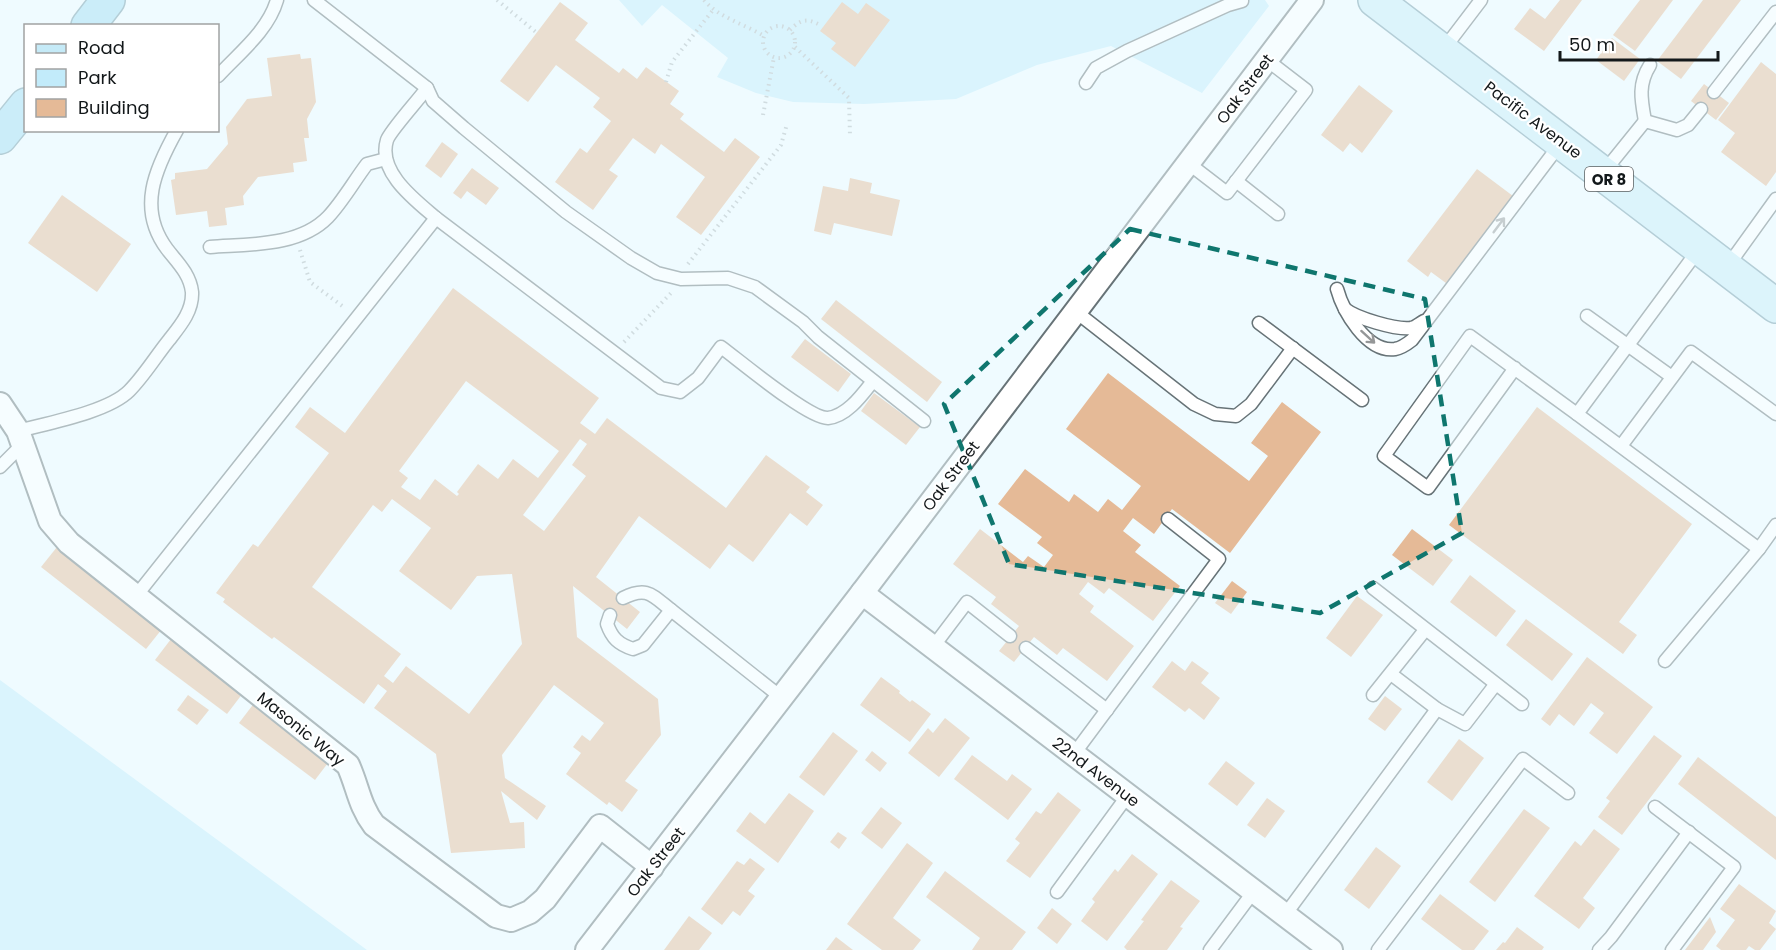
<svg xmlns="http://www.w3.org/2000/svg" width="1776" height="950" viewBox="0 0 1776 950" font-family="Poppins,sans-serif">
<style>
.green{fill:#c2ebfa}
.building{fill:#e5ba97;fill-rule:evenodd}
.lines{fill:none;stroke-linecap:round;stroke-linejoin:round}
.lane-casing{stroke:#677377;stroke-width:15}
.street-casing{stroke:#677377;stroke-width:26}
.primary-casing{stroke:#6e97a6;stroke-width:36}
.highway-casing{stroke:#6e97a6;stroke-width:36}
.path{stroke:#acb6ba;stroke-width:4;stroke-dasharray:1.5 4.5;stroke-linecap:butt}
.lane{stroke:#fff;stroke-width:12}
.street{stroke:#fff;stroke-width:22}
.primary{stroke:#c5eaf7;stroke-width:33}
.highway{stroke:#9fdcf1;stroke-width:33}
.oneway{stroke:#959798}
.marked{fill:none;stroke:#0f766e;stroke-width:4.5;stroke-dasharray:12 8;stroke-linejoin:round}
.labels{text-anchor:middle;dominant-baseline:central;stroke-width:4.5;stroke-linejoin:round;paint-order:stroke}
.shield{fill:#fff;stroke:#5a5d5f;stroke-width:1.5}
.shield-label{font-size:15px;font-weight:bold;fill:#13181a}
.street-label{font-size:16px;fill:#13181a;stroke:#fff}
</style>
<rect width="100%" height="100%" fill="#effbff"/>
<g class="green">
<path d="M619 0H1265L1269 6 1202 93 1111 46 1037 65 956 99 864 104 793 102 756 93 717 77 728 58 662 5 642 26Z"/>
<path d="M0 680 367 950H0Z"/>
</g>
<g class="building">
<path d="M1560 0H1582L1544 51 1514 29 1530 8 1545 19Z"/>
<path d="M1640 0H1673L1635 51 1613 35Z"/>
<path d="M1703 0H1741L1681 79 1657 61Z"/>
<path d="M560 2 588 23 575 40 619 73 623 68 637 79 646 67 679 91 670 104 684 114 680 119 724 152 735 138 760 157 701 235 676 217 705 177 661 144 655 154 633 138 609 170 618 176 593 210 555 182 580 148 587 153 611 121 593 107 600 98 556 65 528 102 500 81Z"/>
<path d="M842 2 858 14 866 3 890 20 855 67 831 49 836 43 820 31Z"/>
<path d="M1612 38 1640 59 1624 81 1596 60Z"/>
<path d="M300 54 301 59 311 58 316 102 307 119 309 138H304L307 161 293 163 294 172 258 177 243 196 244 205 225 208 227 225 209 227 207 211 176 215 171 180 175 179V173L207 169 228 144 226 127 247 99 272 96 267 58Z"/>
<path d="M1761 62 1776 74V172L1766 186 1721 152 1735 133 1718 120Z"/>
<path d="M1704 84 1729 103 1716 120 1691 101Z"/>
<path d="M1359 85 1393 111 1362 153 1350 143 1343 152 1321 135Z"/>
<path d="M442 142 458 154 441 178 425 166Z"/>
<path d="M472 168 499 188 486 205 467 191 461 199 453 193Z"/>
<path d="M1477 169 1513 196 1480 239 1484 242 1450 286 1431 272 1428 277 1407 261Z"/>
<path d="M850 178 872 183 870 193 900 200 892 236 834 223 831 235 814 231 823 186 848 191Z"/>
<path d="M62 195 131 244 97 292 28 243Z"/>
<path d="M453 288 599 398 580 423 595 434 607 418 726 508 766 455 810 487 806 492 823 505 807 526 790 513 753 562 729 544 710 569 639 516 596 577 640 612 627 629 573 586 577 637 658 699 661 735 625 781 638 790 622 812 609 802 607 805 566 774 581 753 573 747 582 735 590 741 604 723 554 685 502 755 505 778 546 806 537 820 501 791 510 823 524 822 525 848 451 853 436 754 374 708 387 691 378 684 364 704 274 637 272 639 223 602 225 599 216 593 253 544 258 547 329 453 295 427 310 407 345 433ZM466 381 559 451 538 478 513 459 498 479 478 464 457 492 459 494 457 496 435 479 420 500 401 487 408 478 399 471ZM580 439 587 444 572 465 586 476 544 531 523 515ZM392 499 431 528 399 571 451 610 477 576 512 574 522 644 469 714 406 666 393 683 384 676 401 654 312 587 373 505 382 512Z"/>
<path d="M836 300 942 382 927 402 821 319Z"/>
<path d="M805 339 851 374 838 392 791 357Z"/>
<path d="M1108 373 1249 481 1268 456 1251 443 1282 402 1321 432 1230 553 1172 509 1154 534 1133 518 1123 531 1141 545 1135 552 1180 586 1153 621 1109 588 1104 594 1088 582 1079 594 1094 606 1090 612 1134 646 1107 681 1063 648 1057 655 1034 637 1014 662 999 651 1019 626 991 604 996 597 953 564 980 529 1023 562 1028 556 1044 567 1053 555 1037 543 1042 537 998 504 1025 469 1069 502 1074 494 1098 512 1108 499 1122 510 1141 486 1066 429Z"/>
<path d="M874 393 920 427 906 445 861 411Z"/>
<path d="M1537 407 1692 524 1619 622 1637 635 1623 654 1449 525Z"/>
<path d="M1412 529 1453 560 1433 586 1392 555Z"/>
<path d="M57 547 162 629 146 649 41 567Z"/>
<path d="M1470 575 1516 611 1496 637 1450 602Z"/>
<path d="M1232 581 1247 592 1231 614 1215 603Z"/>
<path d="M1357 596 1383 615 1351 657 1326 638Z"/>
<path d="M1526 619 1573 654 1552 681 1506 645Z"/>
<path d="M171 639 243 693 227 714 155 660Z"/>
<path d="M1587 657 1653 707 1617 754 1589 733 1604 713 1591 703 1574 726 1559 714 1550 726 1541 719Z"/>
<path d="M1172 661 1185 671 1192 661 1209 673 1201 683 1220 698 1204 720 1189 708 1185 712 1152 687Z"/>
<path d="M881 677 900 691 899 693 910 702 912 700 931 714 910 742 860 705Z"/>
<path d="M188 695 209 710 197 725 177 710Z"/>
<path d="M1385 696 1402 709 1385 731 1368 719Z"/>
<path d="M255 702 331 759 315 780 239 723Z"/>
<path d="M945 718 970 738 939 777 908 753 928 728 933 733Z"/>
<path d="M833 732 858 751 824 796 799 777Z"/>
<path d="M1654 735 1682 756 1622 835 1598 817 1610 801 1606 798Z"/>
<path d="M1459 739 1484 758 1452 801 1427 782Z"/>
<path d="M872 751 887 763 880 772 865 760Z"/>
<path d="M972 755 1007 781 1012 774 1032 789 1008 820 954 779Z"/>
<path d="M1698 757 1776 817V860L1678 784Z"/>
<path d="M1226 761 1255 783 1237 806 1208 784Z"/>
<path d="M1058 792 1081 810 1030 878 1006 861 1020 843 1015 839 1036 811 1041 814Z"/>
<path d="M789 793 814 811 778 863 736 831 750 812 765 824Z"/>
<path d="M1267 798 1285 811 1265 838 1247 825Z"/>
<path d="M881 807 902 823 882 849 861 833Z"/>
<path d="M1524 809 1550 828 1495 902 1469 882Z"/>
<path d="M1594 829 1620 849 1583 898 1595 908 1579 929 1534 896 1575 841 1581 846Z"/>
<path d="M838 832 847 838 839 849 830 842Z"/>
<path d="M907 843 933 863 893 918 921 940 913 950H882L847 924Z"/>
<path d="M1376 847 1401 866 1369 909 1344 890Z"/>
<path d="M1132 854 1158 874 1107 941 1081 921 1095 902 1092 899 1115 869 1118 872Z"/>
<path d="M750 858 765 869 748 891 755 896 740 916 733 911 722 925 701 909 737 861 744 865Z"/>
<path d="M945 871 1026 932 1012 950H972L980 938 926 897Z"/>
<path d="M1171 880 1200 901 1180 927 1183 928 1167 950H1127L1124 947 1144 921 1141 920Z"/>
<path d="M1739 884 1776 911 1769 923 1776 929 1760 950H1755L1749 946 1746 950H1721L1716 946 1735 920 1720 909Z"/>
<path d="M1440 894 1489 931 1474 950H1462L1421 919Z"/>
<path d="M1052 908 1072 924 1057 944 1037 928Z"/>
<path d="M689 916 712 933 699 950H664Z"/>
<path d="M1710 917 1716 932 1703 950H1685Z"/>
<path d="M1517 927 1544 947 1542 950H1496L1503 942 1505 943Z"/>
<path d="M836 937 853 950H826Z"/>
</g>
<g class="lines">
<defs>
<g id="lane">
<path d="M314 0 427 88C420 98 390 131 387 140 377 172 415 200 436 218L661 388 680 392 698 378 721 347C740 361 809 419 828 418 847 416 862 395 873 381"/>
<path d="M1443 50 1481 0"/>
<path d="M218 76C239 53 268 31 277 0"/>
<path d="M1086 83 1096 68 1127 51 1228 5 1242 1"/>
<path d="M427 88 433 101 464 128 566 212 631 258 657 273 681 279 728 278 755 287 803 322 818 337 924 421"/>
<path d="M1714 92 1776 12"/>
<path d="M1645 121C1641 99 1638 84 1650 65"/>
<path d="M1188 163 1227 193 1306 90 1267 60"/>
<path d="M1603 173 1645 121 1677 130 1688 125 1701 109"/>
<path d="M1236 181 1278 214"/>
<path d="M210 247C248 244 299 247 328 217 343 201 354 181 367 164L386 159"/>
<path d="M1699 249 1577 414 1759 549 1776 525"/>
<path d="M1727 267 1776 199"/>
<path d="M1337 289C1343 311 1367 353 1395 349 1401 348 1407 344 1412 340L1561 143"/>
<path d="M1345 309C1356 318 1396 330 1411 328 1416 327 1420 323 1424 321"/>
<path d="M1075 311 1194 404 1215 414 1236 416 1251 404 1293 348"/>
<path d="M1587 316 1672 377"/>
<path d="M1259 323 1362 400"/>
<path d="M1515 368 1428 488 1384 456 1470 336 1577 414"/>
<path d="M18 431C48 423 108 412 129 391 144 376 156 356 169 340 180 326 193 311 192 292 190 274 177 262 167 249 137 209 155 169 177 130"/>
<path d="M1621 446 1691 352 1776 414"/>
<path d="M0 467 23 444"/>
<path d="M1373 588 1522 704"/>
<path d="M136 596 436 218"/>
<path d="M671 610 782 698"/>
<path d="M610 615 607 624C612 638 618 644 633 649L643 645 671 610C652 595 647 586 623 598"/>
<path d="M933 647 967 602 1010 636"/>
<path d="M1026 648 1107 710"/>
<path d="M1665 661 1759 549"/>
<path d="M1391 674 1437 709"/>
<path d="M1373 695 1425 630"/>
<path d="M1074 754 1219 559 1168 519"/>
<path d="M1655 807 1734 867 1672 950"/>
<path d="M1057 892 1128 795"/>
<path d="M1285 915 1437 709 1465 724 1495 685"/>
<path d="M1210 950 1254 891"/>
<path d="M1378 950 1523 759 1568 793"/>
<path d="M1599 950 1611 937 1689 832"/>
</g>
<g id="street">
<path d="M0 404 18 431 50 521 69 543 348 765C358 787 359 805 374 825L496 916 511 920 530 912 545 899 600 826 652 867"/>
<path d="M862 593 1331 950"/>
<path d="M587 950 862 593 1312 0"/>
</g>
<path id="primary" d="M1375 0 1776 306"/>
<g id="highway">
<path d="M88 26 108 0"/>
<path d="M0 137 26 105"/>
</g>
</defs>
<use href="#lane" class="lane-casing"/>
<use href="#street" class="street-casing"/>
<use href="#primary" class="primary-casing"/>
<use href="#highway" class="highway-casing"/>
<g class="path">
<path d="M497 0 537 33"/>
<path d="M704 0C718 17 744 24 764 36"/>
<circle cx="779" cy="42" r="16"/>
<path d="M790 30C801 19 807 18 820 25"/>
<path d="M795 47 849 98 850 136"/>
<path d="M666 82 672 62 713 10"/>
<path d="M763 115 774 57"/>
<path d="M300 250 310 282 345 308"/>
<path d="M688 264 781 145 787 124"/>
<path d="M624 342 671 293"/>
</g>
<use href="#lane" class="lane"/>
<use href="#street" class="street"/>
<use href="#primary" class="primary"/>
<use href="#highway" class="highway"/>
</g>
<defs><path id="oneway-shaft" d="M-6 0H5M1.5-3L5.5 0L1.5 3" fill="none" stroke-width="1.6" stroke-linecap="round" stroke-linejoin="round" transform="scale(1.5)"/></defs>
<g class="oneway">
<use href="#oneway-shaft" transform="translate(1499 225) rotate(-53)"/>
<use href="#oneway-shaft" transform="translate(1368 337) rotate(42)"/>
</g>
<path d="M0 0H1776V950H0ZM1130 229 1425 299 1462 533 1320 613 1009 564 944 404Z" fill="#effbff" fill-opacity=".55" fill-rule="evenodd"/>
<path class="marked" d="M1130 229 1425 299 1462 533 1320 613 1009 564 944 404Z"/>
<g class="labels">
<rect class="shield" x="1585" y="167" width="48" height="24" rx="4.5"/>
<g class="shield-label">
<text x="1609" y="179">OR 8</text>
</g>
<g class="street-label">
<text transform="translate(1245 89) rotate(-53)">Oak Street</text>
<text transform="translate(1533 120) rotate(37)">Pacific Avenue</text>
<text transform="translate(951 476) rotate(-53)">Oak Street</text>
<text transform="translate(301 729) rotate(39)">Masonic Way</text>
<text transform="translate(1096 772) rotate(37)">22nd Avenue</text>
<text transform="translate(656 862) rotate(-52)">Oak Street</text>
</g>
</g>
<rect x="24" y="24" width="195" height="108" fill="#ffffff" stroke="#a1a3a3" stroke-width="1.5"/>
<rect x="36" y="44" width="30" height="9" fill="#c5eaf7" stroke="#a1a3a3" stroke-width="1.5"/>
<text x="78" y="54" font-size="18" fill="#13181a">Road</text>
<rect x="36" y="69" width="30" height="18" fill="#c2ebfa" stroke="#a1a3a3" stroke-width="1.5"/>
<text x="78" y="84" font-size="18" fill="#13181a">Park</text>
<rect x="36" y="99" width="30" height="18" fill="#e5ba97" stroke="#a1a3a3" stroke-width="1.5"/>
<text x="78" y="114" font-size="18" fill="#13181a">Building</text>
<path d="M1560 51v9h158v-9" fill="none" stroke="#13181a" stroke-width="3"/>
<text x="1569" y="51" font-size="18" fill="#13181a" stroke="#ffffff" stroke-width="4.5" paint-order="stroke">50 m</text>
</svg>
